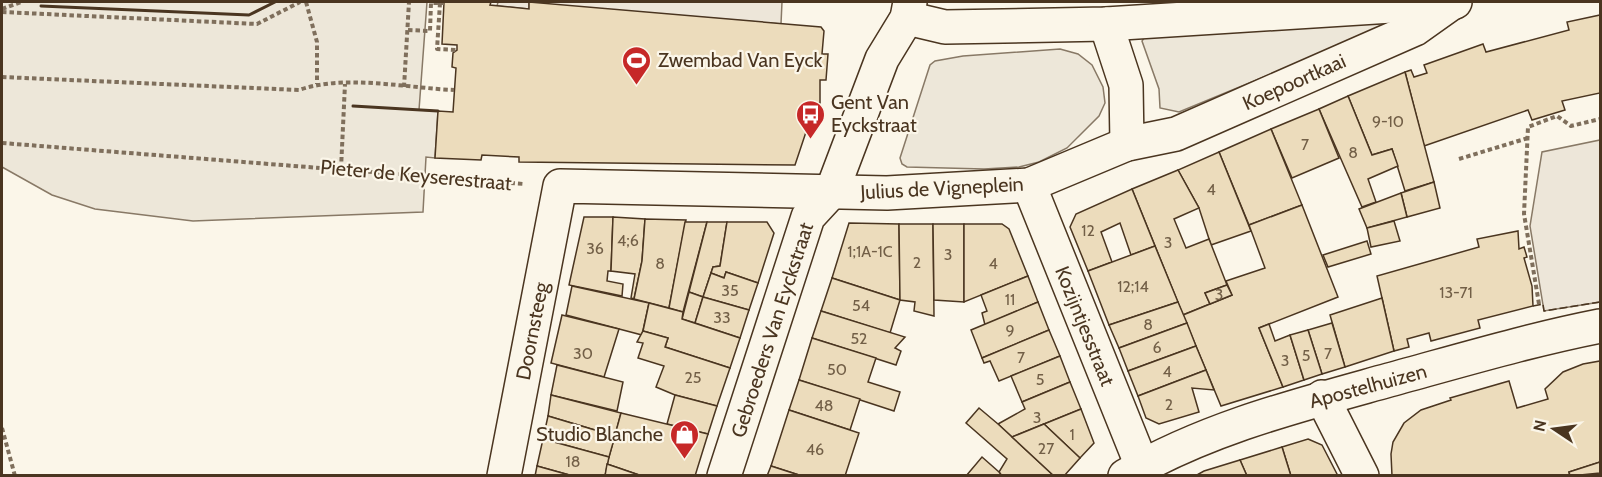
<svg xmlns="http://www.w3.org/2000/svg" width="1602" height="477" viewBox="0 0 1602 477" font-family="Cabin,sans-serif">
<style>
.green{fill:#ede6d9;stroke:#887966;stroke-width:1.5}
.parking{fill:#ede7d9;stroke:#887966;stroke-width:1.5}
.building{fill:#ecdcbc;stroke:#4a3520;stroke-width:1.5}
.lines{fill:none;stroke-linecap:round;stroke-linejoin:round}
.minor-casing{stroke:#4a3520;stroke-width:36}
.path{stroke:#7f6f5c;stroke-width:4;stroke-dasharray:4.5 3;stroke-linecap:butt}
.minor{stroke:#fbf6e9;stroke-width:33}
.fence{stroke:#4a3520;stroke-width:1.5;stroke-dasharray:8 3;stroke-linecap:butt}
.wall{stroke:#4a3520;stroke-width:3}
.labels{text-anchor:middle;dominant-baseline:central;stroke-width:4.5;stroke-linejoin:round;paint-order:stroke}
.number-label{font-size:16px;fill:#725f47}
.poi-label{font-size:20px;fill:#4a3520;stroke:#fbf6e9;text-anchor:start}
.street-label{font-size:20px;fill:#4a3520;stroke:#fbf6e9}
</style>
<rect width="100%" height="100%" fill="#fbf6e9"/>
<g class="green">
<path d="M498 2H782L781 24 529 3V9L497 6Z"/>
<path d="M1600 140V302L1544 311 1530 226 1542 152Z"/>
</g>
<g class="parking">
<path d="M2 2H427L419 110 438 111 435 158 426 157 423 212 193 221 95 209 52 195 2 167Z"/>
<path d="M1390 19 1394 23 1179 112 1160 108 1159 89 1142 41 1144 38Z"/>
<path d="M1060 49 1078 54 1092 65 1103 87 1105 103 1099 116 1067 148 1039 162 1019 167 984 169 907 167 902 164 900 158 930 65 935 61 963 56Z"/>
</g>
<g class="building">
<path d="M444 2H491L490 5 529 9V2L821 27 824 31 822 54H828L826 80H820V103L815 105 795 165 519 162V157L482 155 481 160 435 158 438 111 453 112 456 68 452 67 453 53 457 50V45L442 44Z"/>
<path d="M1600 15V93L1562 101 1565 110 1532 120 1528 110 1424 146 1405 72 1411 70 1414 77 1427 73 1424 65 1483 44 1486 52 1569 30 1567 22Z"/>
<path d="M1405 72 1434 182 1405 191 1392 149 1372 155 1348 96Z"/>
<path d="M1348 96 1372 155 1392 149 1398 166 1368 179 1376 202 1362 207 1319 109Z"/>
<path d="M1319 109 1339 158 1292 178 1271 129Z"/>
<path d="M1271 129 1302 205 1249 225 1219 152Z"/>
<path d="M1219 152 1251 231 1211 245 1199 208 1178 170Z"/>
<path d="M1178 170 1199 208 1174 219 1186 248 1209 239 1227 285 1205 293 1210 304 1183 315 1132 189Z"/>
<path d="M1434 182 1440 208 1407 217 1401 193Z"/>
<path d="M1132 189 1155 246 1131 255 1120 223 1101 232 1112 262 1088 271 1070 227 1076 214Z"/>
<path d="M1401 193 1407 217 1367 228 1359 209Z"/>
<path d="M1302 205 1338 297 1259 328 1283 387 1221 406 1183 315 1232 295 1226 281 1265 268 1249 225Z"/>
<path d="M584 217H613L611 271H608L607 281 623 284 622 296 569 285Z"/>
<path d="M613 217 645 219 642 261 634 299 631 298 635 274 611 271Z"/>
<path d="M645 219 686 220 669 308 634 299 642 261Z"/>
<path d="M1394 221 1400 241 1371 247 1367 228Z"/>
<path d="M685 222H707L683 312 669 308Z"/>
<path d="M707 222H727L720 266 713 267 703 297 689 292Z"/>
<path d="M727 222H767L774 233 758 283 726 272 724 278 711 273 713 267 720 266Z"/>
<path d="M849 223 899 224 900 300 832 278Z"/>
<path d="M899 224H933L934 316 914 311 915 302 900 300Z"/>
<path d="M933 224H964V302L934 300Z"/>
<path d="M964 224H1002L1009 229 1028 276 964 302Z"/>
<path d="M1518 231 1519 249 1524 247 1527 257 1524 258 1532 286 1533 306 1478 320 1480 328 1431 341 1429 333 1407 339 1409 347 1394 351 1377 276 1479 247 1477 239Z"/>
<path d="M1367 241 1371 254 1328 267 1323 255Z"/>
<path d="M1155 246 1178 302 1109 325 1088 271Z"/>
<path d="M726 272 758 283 749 310 703 297 711 273 724 278Z"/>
<path d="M1028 276 1038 302 985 325 982 313 987 311 981 295Z"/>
<path d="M832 278 900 300 890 333 821 311Z"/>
<path d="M1227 285 1232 295 1210 304 1205 293Z"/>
<path d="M572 286 649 303 642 335 566 315Z"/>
<path d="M689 292 703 297 695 323 682 319Z"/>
<path d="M703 297 749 310 740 338 695 323Z"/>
<path d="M1382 298 1394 351 1345 367 1330 315Z"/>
<path d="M1038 302 1049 330 982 358 971 330Z"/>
<path d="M1178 302 1187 323 1119 348 1109 325Z"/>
<path d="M649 303 683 312 682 319 740 338 730 368 665 347 668 338 643 331Z"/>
<path d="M821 311 905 337 895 348 901 351 896 365 812 338Z"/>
<path d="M562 315 619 329 604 377 551 363Z"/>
<path d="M1187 323 1196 346 1128 371 1119 348Z"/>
<path d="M1332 323 1345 367 1322 374 1308 330Z"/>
<path d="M1269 324 1275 341 1290 335 1304 380 1283 387 1259 328Z"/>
<path d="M1049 330 1060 356 999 381 990 361 984 363 982 358Z"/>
<path d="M1308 330 1322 374 1304 380 1290 335Z"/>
<path d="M643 331 668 338 665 347 730 368 717 406 675 395 656 387 664 366 638 358 643 343 637 342Z"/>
<path d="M812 338 876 358 868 382 900 392 894 411 799 380Z"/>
<path d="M1196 346 1206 370 1138 396 1128 371Z"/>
<path d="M1060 356 1070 382 1022 402 1011 376Z"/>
<path d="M1600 361V462L1569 472 1570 476H1392L1391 454 1393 442 1404 423 1421 410 1451 400 1450 398 1509 381 1517 408 1548 399 1545 389 1563 372 1583 364Z"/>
<path d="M557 365 623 382 617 411 551 395Z"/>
<path d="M1206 370 1214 390 1192 388 1199 412 1159 424 1146 418 1138 396Z"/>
<path d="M799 380 860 399 850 430 789 410Z"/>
<path d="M1070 382 1081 409 1012 437 998 424 1025 409 1022 402Z"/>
<path d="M551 395 621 413 615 436 548 416Z"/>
<path d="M675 395 717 406 708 434 667 424Z"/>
<path d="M979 408 998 424 1054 476H1002L999 472 1007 459 966 423Z"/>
<path d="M1081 409 1094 443 1080 458 1044 424Z"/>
<path d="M789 410 859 433 845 476H802L771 466Z"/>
<path d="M621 413 708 434 695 476H642L607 464Z"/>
<path d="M548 416 615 436 609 457 543 439Z"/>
<path d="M1044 424 1080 458 1064 476H1054L1012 437Z"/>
<path d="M543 439 609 457 605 476H573L537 466Z"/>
<path d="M1308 439 1322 445 1338 476H1291L1282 447Z"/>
<path d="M1282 447 1291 476H1247L1240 460Z"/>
<path d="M982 457 999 472 1002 476H966Z"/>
<path d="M1240 460 1247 476H1195L1204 471Z"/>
<path d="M1600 462V473L1570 476 1569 472Z"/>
<path d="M607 464 642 476H605Z"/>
<path d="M537 466 573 476H535Z"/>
<path d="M771 466 802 476H767Z"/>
</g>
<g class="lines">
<defs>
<g id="minor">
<path d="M907 18 945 27 1106 24 1455 2"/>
<path d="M1106 24 1126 85 1127 144"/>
<path d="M1029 185 1142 466"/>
<path d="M1322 397 1362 476"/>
<path d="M504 476 560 186 887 193 1029 185 1127 144 1176 134 1415 29 1453 2"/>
<path d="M724 476 808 217 832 191 882 59 907 18 910 2"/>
<path d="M1125 476C1207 428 1299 405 1389 380 1459 361 1529 340 1600 326"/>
</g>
</defs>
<use href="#minor" class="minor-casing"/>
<g class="path">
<path d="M306 2 317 42V84"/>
<path d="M440 3 437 49 457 50"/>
<path d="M2 9 21 2"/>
<path d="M2 12 257 24 300 2"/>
<path d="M408 30 430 31 431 3H444"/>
<path d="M2 77 299 90C345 74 406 88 454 90"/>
<path d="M404 87 409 2"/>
<path d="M2 143 524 184"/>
<path d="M1459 159 1528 138"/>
<path d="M341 169 345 84"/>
<path d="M1539 304 1524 214 1528 127 1557 116 1571 126 1600 119"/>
<path d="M2 428 15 476"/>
</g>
<use href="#minor" class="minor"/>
<path class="fence" d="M1533 306 1543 304 1544 311 1600 302"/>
<g class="wall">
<path d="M41 6 249 15 275 2"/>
<path d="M353 106 438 111"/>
</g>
</g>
<defs>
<symbol id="stadium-pin" viewBox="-11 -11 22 30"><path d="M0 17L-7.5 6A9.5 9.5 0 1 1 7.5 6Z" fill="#c62828" stroke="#fbf6e9"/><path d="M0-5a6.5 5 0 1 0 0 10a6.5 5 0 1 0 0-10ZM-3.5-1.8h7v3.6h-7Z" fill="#fff"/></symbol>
<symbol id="bus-pin" viewBox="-11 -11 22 30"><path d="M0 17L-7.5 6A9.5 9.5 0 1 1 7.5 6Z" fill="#c62828" stroke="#fbf6e9"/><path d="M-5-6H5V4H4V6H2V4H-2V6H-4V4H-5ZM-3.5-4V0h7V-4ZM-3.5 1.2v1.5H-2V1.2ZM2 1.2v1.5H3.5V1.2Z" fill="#fff"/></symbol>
<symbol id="shop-pin" viewBox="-11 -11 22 30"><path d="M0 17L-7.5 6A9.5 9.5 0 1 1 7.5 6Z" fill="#c62828" stroke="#fbf6e9"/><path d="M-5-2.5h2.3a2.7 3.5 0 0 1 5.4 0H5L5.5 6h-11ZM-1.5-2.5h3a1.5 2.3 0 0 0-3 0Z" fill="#fff"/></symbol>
</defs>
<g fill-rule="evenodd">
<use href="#stadium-pin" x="620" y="44" width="33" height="45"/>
<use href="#bus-pin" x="794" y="98" width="33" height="45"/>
<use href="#shop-pin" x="668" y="418" width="33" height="45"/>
</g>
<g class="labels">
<g class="number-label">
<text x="1388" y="121">9-10</text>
<text x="1305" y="144">7</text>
<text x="1353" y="152">8</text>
<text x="1211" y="189">4</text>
<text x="1088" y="230">12</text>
<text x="628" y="240">4;6</text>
<text x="1168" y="242">3</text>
<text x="595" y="248">36</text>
<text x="870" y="251">1;1A-1C</text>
<text x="948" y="254">3</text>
<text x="917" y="262">2</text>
<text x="660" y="263">8</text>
<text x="993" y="263">4</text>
<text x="1133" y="286">12;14</text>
<text x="730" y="290">35</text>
<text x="1456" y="292">13-71</text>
<text x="1219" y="294">3</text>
<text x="1010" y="299">11</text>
<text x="861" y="305">54</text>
<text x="722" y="317">33</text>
<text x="1148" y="324">8</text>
<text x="1010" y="330">9</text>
<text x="859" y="338">52</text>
<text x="1157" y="347">6</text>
<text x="583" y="353">30</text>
<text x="1328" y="353">7</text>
<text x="1306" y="355">5</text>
<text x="1021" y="357">7</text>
<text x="1285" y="360">3</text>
<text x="837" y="369">50</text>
<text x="1167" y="371">4</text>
<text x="693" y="377">25</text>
<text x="1040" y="379">5</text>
<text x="1169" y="404">2</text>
<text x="824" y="405">48</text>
<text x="1037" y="417">3</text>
<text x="1072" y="434">1</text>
<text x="1046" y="448">27</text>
<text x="815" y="449">46</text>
<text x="573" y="461">18</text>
</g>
<g class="poi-label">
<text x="658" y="60">Zwembad Van Eyck</text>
<text x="831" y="102">Gent Van<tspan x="831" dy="23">Eyckstraat</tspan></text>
<text x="663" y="434" text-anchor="end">Studio Blanche</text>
</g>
<g class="street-label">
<text transform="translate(1294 82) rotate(-24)">Koepoortkaai</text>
<text transform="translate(416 175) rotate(5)">Pieter de Keyserestraat</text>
<text transform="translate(942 188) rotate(-3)">Julius de Vigneplein</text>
<text transform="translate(1085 326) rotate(68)">Kozijntjesstraat</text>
<text transform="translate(772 330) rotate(-72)">Gebroeders Van Eyckstraat</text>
<text transform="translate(532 331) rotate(-79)">Doornsteeg</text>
<text transform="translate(1368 386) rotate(-15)">Apostelhuizen</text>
</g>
</g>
<rect width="1602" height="477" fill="none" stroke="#4a3520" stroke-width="6"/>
<g transform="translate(1554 429) rotate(283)" stroke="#fbf6e9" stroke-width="4.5" paint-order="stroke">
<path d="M0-4.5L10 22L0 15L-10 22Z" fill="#4a3520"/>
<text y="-9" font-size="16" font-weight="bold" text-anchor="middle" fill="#4a3520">N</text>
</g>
</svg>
